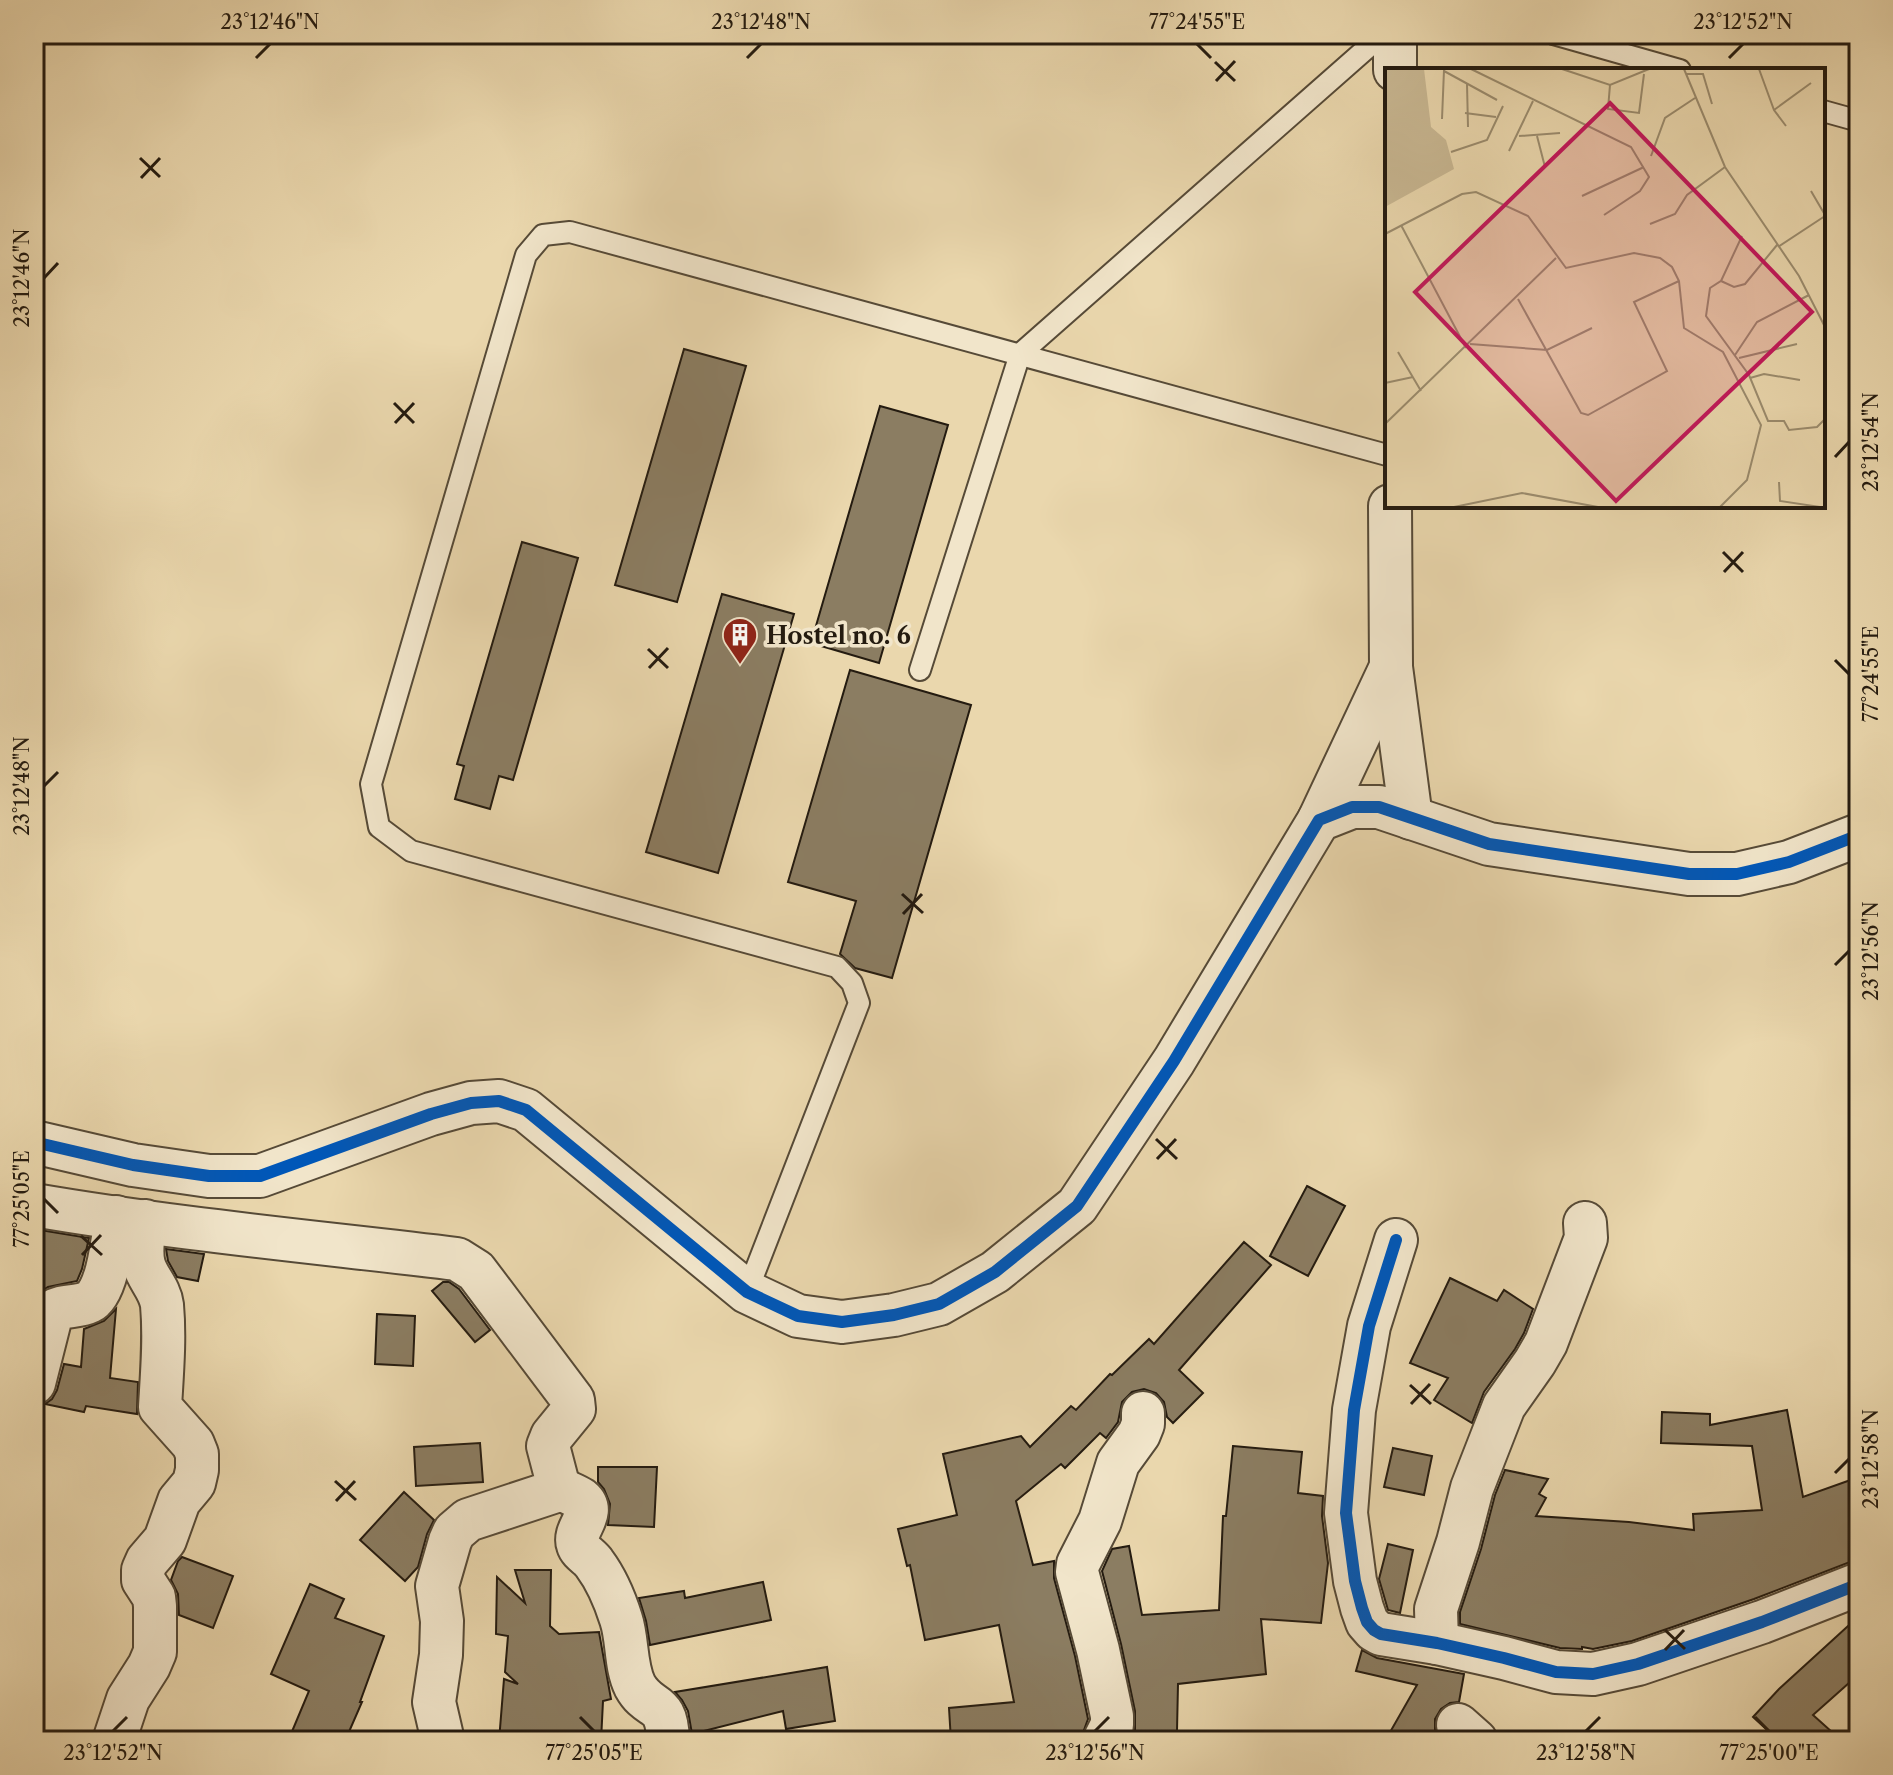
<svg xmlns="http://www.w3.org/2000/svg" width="1893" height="1775" viewBox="0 0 1893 1775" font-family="'Libre Caslon Text',serif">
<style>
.building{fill:#8b7d62;stroke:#241b10;stroke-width:2}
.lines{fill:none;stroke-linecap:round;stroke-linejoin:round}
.lane-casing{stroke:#564a37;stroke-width:24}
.street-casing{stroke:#564a37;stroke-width:46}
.lane{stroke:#f1e5ca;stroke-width:20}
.street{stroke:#f1e5ca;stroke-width:42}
.cycleway-casing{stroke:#f1e5ca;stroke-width:17}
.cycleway{stroke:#0057b8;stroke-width:12}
.ticks{fill:none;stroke:#241b10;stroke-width:3}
.labels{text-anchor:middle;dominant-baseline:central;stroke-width:7;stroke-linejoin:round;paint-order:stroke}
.poi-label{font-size:24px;font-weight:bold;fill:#241b10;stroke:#f1e5ca;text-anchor:start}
.inset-road{fill:none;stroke:#9b8c6e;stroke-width:2}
.view{fill:#c2185b;fill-opacity:0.15;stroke:#c2185b;stroke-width:4}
.inset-edge{fill:none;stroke:#241b10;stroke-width:4}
.neatline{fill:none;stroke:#241b10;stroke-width:3}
.ticks-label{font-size:20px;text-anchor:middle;fill:#241b10}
</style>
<rect width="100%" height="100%" fill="#ead7ad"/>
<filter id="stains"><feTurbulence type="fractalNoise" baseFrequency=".0025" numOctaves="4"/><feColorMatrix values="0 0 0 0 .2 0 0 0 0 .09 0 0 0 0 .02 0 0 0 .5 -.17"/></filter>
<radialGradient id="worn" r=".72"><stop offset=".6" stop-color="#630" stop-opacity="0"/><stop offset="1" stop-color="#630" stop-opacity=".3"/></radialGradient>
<g class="building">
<path d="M684 349 746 366 677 602 615 585Z"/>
<path d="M880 406 948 425 879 663 811 643Z"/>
<path d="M522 542 578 558 513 780 499 776 490 809 455 799 464 766 457 764Z"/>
<path d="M722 594 794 614 718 873 646 852Z"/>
<path d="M850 670 971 705 892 978 855 968 840 954 856 901 788 882Z"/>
<path d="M1307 1186 1345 1206 1308 1276 1270 1256Z"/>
<path d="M34 1229 89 1238 82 1269 77 1281 48 1287 34 1296Z"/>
<path d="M1244 1242 1271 1265 1179 1370 1203 1393 1173 1423 1167 1417 1164 1402 1156 1393 1144 1389 1132 1392 1122 1402 1118 1422 1106 1438 1100 1433 1065 1468 1061 1464 1016 1501 1033 1565 1054 1561V1578L1075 1656 1088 1719 1080 1741H951L949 1708 1014 1702 999 1625 925 1640 910 1565 907 1566 898 1529 957 1515 943 1454 1021 1436 1030 1447 1071 1406 1076 1410 1110 1374 1112 1375 1149 1339 1154 1344Z"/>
<path d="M166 1249 204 1254 198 1281 177 1277 168 1261Z"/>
<path d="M1450 1278 1497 1301 1504 1290 1533 1309 1524 1333 1515 1349 1484 1392 1472 1423 1434 1400 1448 1378 1410 1363Z"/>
<path d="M443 1282H449L459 1289 490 1330 475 1342 432 1291Z"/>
<path d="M116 1309 110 1378 138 1382 137 1414 86 1406 84 1412 45 1404 52 1399 57 1390 64 1364 81 1367 84 1329 104 1321Z"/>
<path d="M377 1314 415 1316 413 1366 375 1364Z"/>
<path d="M1787 1410 1803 1497 1859 1477V1561L1850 1562 1754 1599 1632 1641 1593 1649 1582 1647V1649L1560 1648 1460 1624V1612L1481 1549 1495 1495 1505 1470 1548 1479 1539 1494 1546 1498 1536 1516 1629 1522 1694 1530 1693 1514 1762 1510 1752 1446 1661 1443 1662 1412 1710 1414V1425Z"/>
<path d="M480 1443 483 1482 416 1486 414 1447Z"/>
<path d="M1233 1446 1302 1452 1298 1493 1323 1496 1322 1516 1328 1563 1321 1623 1261 1619 1266 1674 1178 1684 1177 1731H1135V1711L1121 1644 1102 1571 1112 1549 1129 1546 1142 1615 1219 1610 1223 1516H1226Z"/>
<path d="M1393 1448 1432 1456 1424 1495 1384 1487Z"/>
<path d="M598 1467H657L654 1527 608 1525 610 1504 604 1489 598 1482Z"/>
<path d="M404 1492 434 1520 427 1534 418 1567 405 1581 360 1540Z"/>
<path d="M1388 1544 1413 1550 1400 1613 1388 1610 1379 1579Z"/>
<path d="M182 1557 233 1576 213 1628 179 1615 178 1594 171 1580 178 1561Z"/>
<path d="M515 1570H551L550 1626 559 1634 599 1632 611 1699 603 1701 601 1741H499L504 1679 518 1684 505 1672 508 1636 496 1634 497 1577 525 1603Z"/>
<path d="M763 1582 771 1620 650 1645 646 1621 639 1598 684 1591 685 1598Z"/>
<path d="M310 1584 344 1599 335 1618 384 1636 360 1702H362L345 1741H288L309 1691 271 1674Z"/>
<path d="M1859 1616V1674L1813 1715 1842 1741H1779L1753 1717 1779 1689Z"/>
<path d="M1362 1650 1377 1658 1464 1674 1459 1702 1450 1703 1441 1709 1435 1719V1732L1438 1736 1435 1741H1385L1417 1685 1356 1671Z"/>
<path d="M827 1667 835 1721 786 1729 783 1711 692 1734 688 1711 682 1700 675 1692Z"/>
</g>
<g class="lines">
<defs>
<g id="lane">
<path d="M1553 34 1680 70"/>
<path d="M1823 111 1859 121"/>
<path d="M920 670 1020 354 1383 34"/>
<path d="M747 1292 859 1003 852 983 837 967 411 851 379 827 371 784 526 255 543 235 570 232 1387 455"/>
</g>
<g id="street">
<path d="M1395 70V34"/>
<path d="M1390 506 1391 667 1411 818"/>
<path d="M1319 820 1391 667"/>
<path d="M34 1142 133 1165 209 1176H260L431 1114 471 1103 499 1101 526 1110 747 1292 798 1316 842 1322 894 1315 939 1304 995 1272 1077 1206 1174 1061 1319 820 1352 807H1379L1489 844 1689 874H1737L1789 862 1859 835"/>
<path d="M34 1205C174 1229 316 1242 457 1259L476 1271 573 1400 574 1409 552 1436 548 1446 559 1488 556 1491 468 1520 454 1532 450 1541 437 1586 442 1621 441 1655 434 1702 443 1741"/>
<path d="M1396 1240 1369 1326 1354 1410 1346 1513 1355 1581 1362 1608 1367 1622 1374 1630 1381 1634 1437 1643 1504 1658 1556 1672 1593 1674 1638 1664 1762 1622 1859 1584"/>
<path d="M34 1383 52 1312C63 1304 77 1308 89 1302 108 1293 113 1236 116 1217"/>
<path d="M559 1488C566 1492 575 1495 581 1499 598 1513 572 1529 578 1545 580 1552 590 1557 594 1563 606 1579 615 1600 621 1619 628 1640 625 1666 635 1686 650 1713 667 1697 668 1741"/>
<path d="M1437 1643 1436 1609 1458 1542 1472 1488 1504 1406 1535 1362 1546 1343 1586 1238 1585 1223"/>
<path d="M1458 1725 1476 1741"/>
<path d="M114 1741 128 1699 149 1666 155 1652V1606L154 1597 143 1580V1570L147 1561 165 1540 179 1501 194 1483 197 1470V1454L193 1444 160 1407C162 1373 165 1338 162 1305 160 1289 148 1279 144 1265 140 1251 144 1235 145 1221"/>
<path d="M1104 1741 1112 1725V1716L1098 1650 1077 1572 1078 1564 1100 1521 1118 1463 1139 1434 1143 1424V1413"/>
</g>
</defs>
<use href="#lane" class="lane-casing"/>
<use href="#street" class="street-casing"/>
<use href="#lane" class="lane"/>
<use href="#street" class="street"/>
<defs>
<g id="cycleway">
<path d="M34 1142 133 1165 209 1176H260L431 1114 471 1103 499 1101 526 1110 747 1292 798 1316 842 1322 894 1315 939 1304 995 1272 1077 1206 1174 1061 1319 820 1352 807H1379L1489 844 1689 874H1737L1789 862 1859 835"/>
<path d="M1396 1240 1369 1326 1354 1410 1346 1513 1355 1581 1362 1608 1367 1622 1374 1630 1381 1634 1437 1643 1504 1658 1556 1672 1593 1674 1638 1664 1762 1622 1859 1584"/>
</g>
</defs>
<use href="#cycleway" class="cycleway-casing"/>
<use href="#cycleway" class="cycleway"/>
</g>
<path class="ticks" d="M1197 44 1211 58M256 58 270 44M747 58 761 44M1729 58 1743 44M1215 62 1235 81M1216 81 1235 61M140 158 160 177M141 178 160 158M44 278 58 263M394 403 414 423M395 423 414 403M1835 457 1849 442M1723 552 1743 572M1724 572 1743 552M648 649 668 668M1835 660 1849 674M649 668 668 648M44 786 58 772M902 894 923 913M903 914 922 894M1835 965 1849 951M1156 1139 1177 1159M1157 1159 1176 1139M44 1199 58 1213M81 1236 102 1255M82 1255 101 1235M1410 1385 1431 1404M1411 1404 1430 1384M1835 1473 1849 1459M335 1481 356 1500M336 1501 355 1481M1665 1630 1685 1649M1665 1650 1684 1630M580 1717 594 1731M1755 1717 1769 1731M113 1731 127 1717M1095 1731 1109 1717M1586 1731 1600 1717"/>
<defs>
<symbol id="building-pin" viewBox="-11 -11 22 30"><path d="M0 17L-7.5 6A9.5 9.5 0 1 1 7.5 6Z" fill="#8f2418" stroke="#f1e5ca"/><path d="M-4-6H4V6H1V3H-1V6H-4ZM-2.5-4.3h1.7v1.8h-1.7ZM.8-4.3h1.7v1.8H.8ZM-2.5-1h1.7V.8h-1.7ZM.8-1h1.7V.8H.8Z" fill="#fff"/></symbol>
</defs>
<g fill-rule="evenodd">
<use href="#building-pin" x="720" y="615" width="40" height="54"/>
</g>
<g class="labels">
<g class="poi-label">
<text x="766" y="635">Hostel no. 6</text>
</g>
</g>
<g transform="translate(1385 68)">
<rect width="440" height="440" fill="#ead7ad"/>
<path d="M0 1H39L46 59 61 72 69 101 0 139Z" fill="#c8b792"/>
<path class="inset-road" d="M86 1 246 79 264 109 255 123 219 147M177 1 225 17 264 1M299 1 340 99 414 208 440 259M374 1 389 42 401 58M59 3 112 32M301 6H318L327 36M82 16 83 59M225 17 223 41 254 45 259 6M389 42 426 15M80 45 111 49M57 51 59 2M134 68 175 65M152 68 160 99M124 83 148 33M66 84 102 72 118 38M266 88 280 50 310 30M426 123 440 147M197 128 259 99M265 156 290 146 302 127 340 99M16 157 81 280M0 166 77 126 91 124 143 148 181 200 249 185 275 190 287 199 294 213 299 260 338 284 376 357 362 412 335 439M392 177 360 216 349 219 336 213 325 220 321 248 364 307 383 353H399L404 362 432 359 440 351M393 179 440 148M336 213 357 168M133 231 196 345 203 347 282 303 249 234 294 213M85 276 162 282 207 260M13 284 36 323M350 287 372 254 424 227M354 290 412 276M365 310 379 306 415 312M0 315 28 309M0 356 171 190M394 414 395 433 435 439M69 439 137 425 213 439"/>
<path class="view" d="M225 35 427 244 231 433 30 224Z"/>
<rect width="440" height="440" class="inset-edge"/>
</g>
<rect width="1893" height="1775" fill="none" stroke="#ead7ad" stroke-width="88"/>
<rect x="44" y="44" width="1805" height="1687" class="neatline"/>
<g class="ticks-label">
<text x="270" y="29">23°12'46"N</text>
<text x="761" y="29">23°12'48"N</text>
<text x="1197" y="29">77°24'55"E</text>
<text x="1743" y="29">23°12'52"N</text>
<text transform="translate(22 278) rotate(-90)" y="7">23°12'46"N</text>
<text transform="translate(1871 442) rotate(-90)" y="7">23°12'54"N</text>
<text transform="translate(1871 674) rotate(-90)" y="7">77°24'55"E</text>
<text transform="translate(22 786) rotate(-90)" y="7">23°12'48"N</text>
<text transform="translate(1871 951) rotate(-90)" y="7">23°12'56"N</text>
<text transform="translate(22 1199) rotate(-90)" y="7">77°25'05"E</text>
<text transform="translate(1871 1459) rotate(-90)" y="7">23°12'58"N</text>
<text x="113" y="1760">23°12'52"N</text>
<text x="594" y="1760">77°25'05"E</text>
<text x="1095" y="1760">23°12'56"N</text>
<text x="1586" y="1760">23°12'58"N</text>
<text x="1769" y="1760">77°25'00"E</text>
</g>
<rect width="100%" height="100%" filter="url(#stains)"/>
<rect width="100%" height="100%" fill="url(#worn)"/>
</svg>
